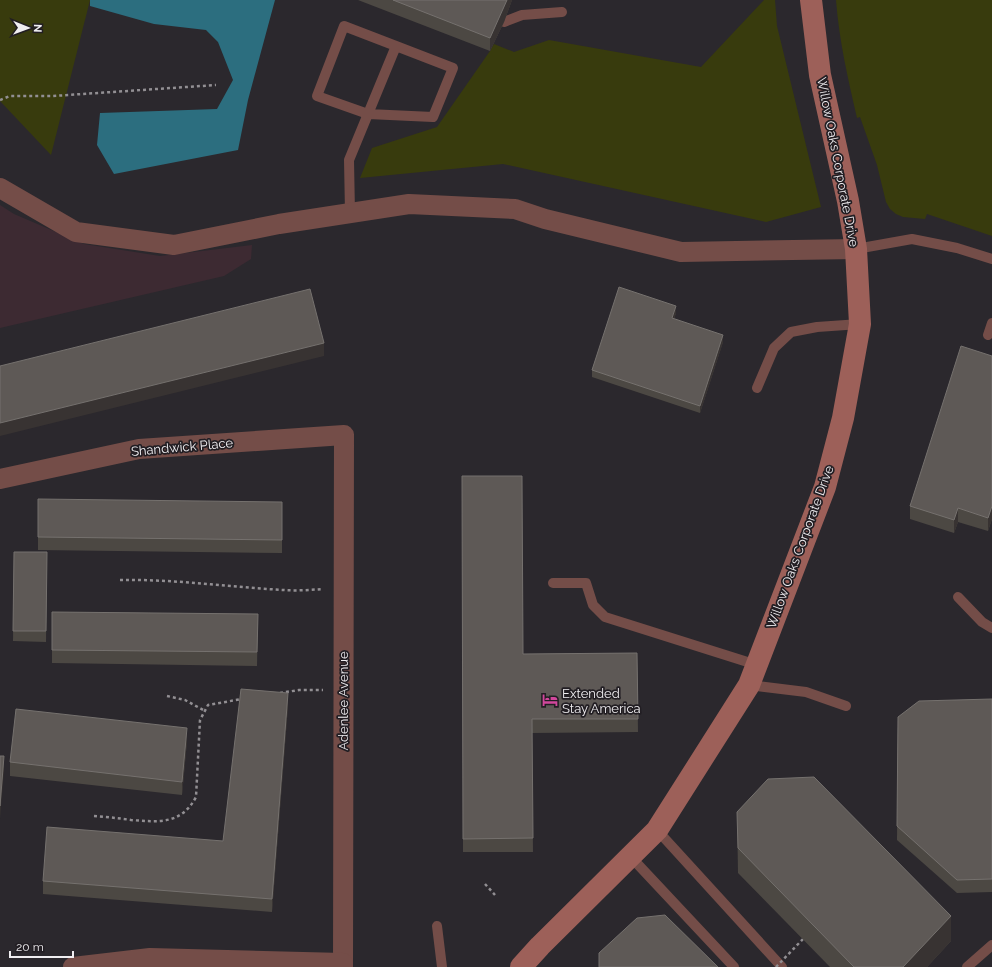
<svg xmlns="http://www.w3.org/2000/svg" width="992" height="967" viewBox="0 0 992 967" font-family="Raleway,sans-serif">
<style>
.industrial{fill:#3d2a32}
.green{fill:#383b0d}
.water{fill:#2c6e7f}
.lines{fill:none;stroke-linecap:round;stroke-linejoin:round}
.path{stroke:#928f93;stroke-width:2.5;stroke-dasharray:3 3;stroke-linecap:butt}
.lane{stroke:#744d48;stroke-width:10}
.street{stroke:#744d48;stroke-width:20}
.secondary{stroke:#9d6059;stroke-width:22}
.path-bridge{stroke:#928f93;stroke-width:2.5;stroke-dasharray:3 3;stroke-linecap:butt}
.wall{fill:#4c4843}
.shaded-wall{fill:#383332}
.building{fill:#5e5956;stroke:#75716e}
.labels{text-anchor:middle;dominant-baseline:central;stroke-width:3.5;stroke-linejoin:round;paint-order:stroke}
.street-label{font-size:13px;fill:#f0eef1;stroke:#221e23}
.poi-label{font-size:13px;fill:#f0eef1;stroke:#221e23;text-anchor:start}
</style>
<rect width="100%" height="100%" fill="#2b282d"/>
<path class="industrial" d="M0 205 14 214 84 244 160 256 252 245 251 259 224 276 0 328Z"/>
<g class="green">
<path d="M0 0H90L51 155 0 101Z"/>
<path d="M764 0H775L777 26 821 207 766 222 503 164 360 178 372 148 437 127 490 51 494 44 514 52 549 40 701 67Z"/>
<path d="M836 0H992V236L927 214 925 219 903 217 896 214 890 209 886 202 877 165 860 117 857 118C848 79 839 40 836 0Z"/>
</g>
<path class="water" d="M90 0H275L248 100 238 150 114 174 97 145 100 113 217 109 233 80 218 42 206 30 154 24 90 6Z"/>
<g class="lines">
<g class="path">
<path d="M0 100 10 96H53L216 85"/>
<path d="M120 580C174 579 229 587 283 590 296 591 310 590 323 589"/>
<path d="M280 693 299 690H323"/>
<path d="M167 696 185 700 205 711"/>
<path d="M94 816C106 817 118 818 131 820 158 822 181 825 196 797L200 720 208 705 242 699"/>
<path d="M485 884 495 895"/>
</g>
<g class="lane">
<path d="M504 22 522 15 562 12"/>
<path d="M350 213 349 160 396 46 453 68 433 117 368 114 317 96 344 26 396 46"/>
<path d="M856 249 912 239 957 248 992 259"/>
<path d="M988 335 992 323"/>
<path d="M757 388 774 348 791 332 817 327 860 324"/>
<path d="M553 583H586L593 605 605 617 757 665"/>
<path d="M958 597 982 622 992 628"/>
<path d="M749 685 806 692 846 706"/>
<path d="M657 830 782 967"/>
<path d="M630 856 734 967"/>
<path d="M437 926 442 967"/>
<path d="M967 967 992 945"/>
</g>
<g class="street">
<path d="M0 188 76 232 174 245 279 224 409 204 515 209 545 219 681 252 856 249"/>
<path d="M0 479 139 449 344 435 343 967"/>
<path d="M73 967 150 958 343 963"/>
</g>
<path class="secondary" d="M521 967 540 946 657 830 749 685 825 487 843 418 860 324 856 249 848 201 820 75 811 0"/>
<path class="path-bridge" d="M776 967 803 939"/>
</g>
<g class="wall">
<path d="M358 0H512L504 22 490 51Z"/>
<path d="M676 313 674 319 723 342 700 413 592 377V370Z"/>
<path d="M992 356V519L988 531 958 522 954 533 910 519V506Z"/>
<path d="M462 476 523 654 637 653 638 732 532 733 533 852H463Z"/>
<path d="M282 502V553L38 550V537Z"/>
<path d="M14 552H47L46 642 13 641Z"/>
<path d="M52 612 258 614 257 666 52 663Z"/>
<path d="M992 699V892L957 893 897 840 898 717Z"/>
<path d="M288 706 272 912 43 894V881L223 841Z"/>
<path d="M187 741 182 795 10 776V762Z"/>
<path d="M737 812 951 941 927 967H830L738 873Z"/>
</g>
<g class="shaded-wall">
<path d="M507 0H512L504 22 490 51V38Z"/>
<path d="M676 306V313L672 325V318Z"/>
<path d="M723 335V342L700 413V406Z"/>
<path d="M324 343V356L0 436V423Z"/>
<path d="M992 506V519L988 531V518Z"/>
<path d="M958 508V522L954 533V520Z"/>
<path d="M288 693V706L272 912V899Z"/>
<path d="M187 728V741L182 795V782Z"/>
<path d="M4 756V770L0 819V806Z"/>
<path d="M951 916V941L927 967H903Z"/>
</g>
<g class="building">
<path d="M393 0H507L490 38Z"/>
<path d="M619 287 676 306 672 318 723 335 700 406 592 370Z"/>
<path d="M310 289 324 343 0 423V366Z"/>
<path d="M961 346 992 356V506L988 518 958 508 954 520 910 506Z"/>
<path d="M462 476H522L523 654 637 653 638 719H532L533 838 463 839Z"/>
<path d="M38 499 282 502V540L38 537Z"/>
<path d="M14 552H47L46 631H13Z"/>
<path d="M52 612 258 614 257 652 52 650Z"/>
<path d="M241 689 288 693 272 899 43 881 47 827 223 841Z"/>
<path d="M992 699V879L957 880 897 826 898 717 919 701Z"/>
<path d="M16 709 187 728 182 782 10 762Z"/>
<path d="M0 756H4L0 806Z"/>
<path d="M814 777 951 916 903 967H854L738 848 737 812 768 779Z"/>
<path d="M665 915 718 967H599V953L637 918Z"/>
</g>
<defs>
<symbol id="hotel-bare" viewBox="-9 -9 18 18"><path d="M-6-4.5h1.5V1H6V5H4.5V3h-9V5H-6ZM-4 0a1.8 1.8 0 1 1 3.6 0ZM.5 0V-2.5h3Q6-2.5 6 0Z" fill="#d1479c" stroke="#221e23" stroke-width="2.5" paint-order="stroke"/></symbol>
</defs>
<g fill-rule="evenodd">
<use href="#hotel-bare" x="539" y="689" width="22" height="22"/>
</g>
<g class="labels">
<g class="street-label">
<text transform="translate(838 162) rotate(79)">Willow Oaks Corporate Drive</text>
<text transform="translate(182 447) rotate(-5)">Shandwick Place</text>
<text transform="translate(800 547) rotate(-70)">Willow Oaks Corporate Drive</text>
<text transform="translate(343 701) rotate(-90)">Adenlee Avenue</text>
</g>
<g class="poi-label">
<text x="562" y="693">Extended<tspan x="562" dy="15">Stay America</tspan></text>
</g>
</g>
<g transform="translate(28 28) rotate(91)" stroke="#221e23" stroke-width="3" paint-order="stroke">
<path d="M0-3L7 15L0 10L-7 15Z" fill="#f0eef1"/>
<text y="-6" font-size="11" font-weight="bold" text-anchor="middle" fill="#f0eef1">N</text>
</g>
<path d="M10 951v6h63v-6" fill="none" stroke="#f0eef1" stroke-width="2"/>
<text x="16" y="951" font-size="12" fill="#f0eef1" stroke="#221e23" stroke-width="3" paint-order="stroke">20 m</text>
</svg>
